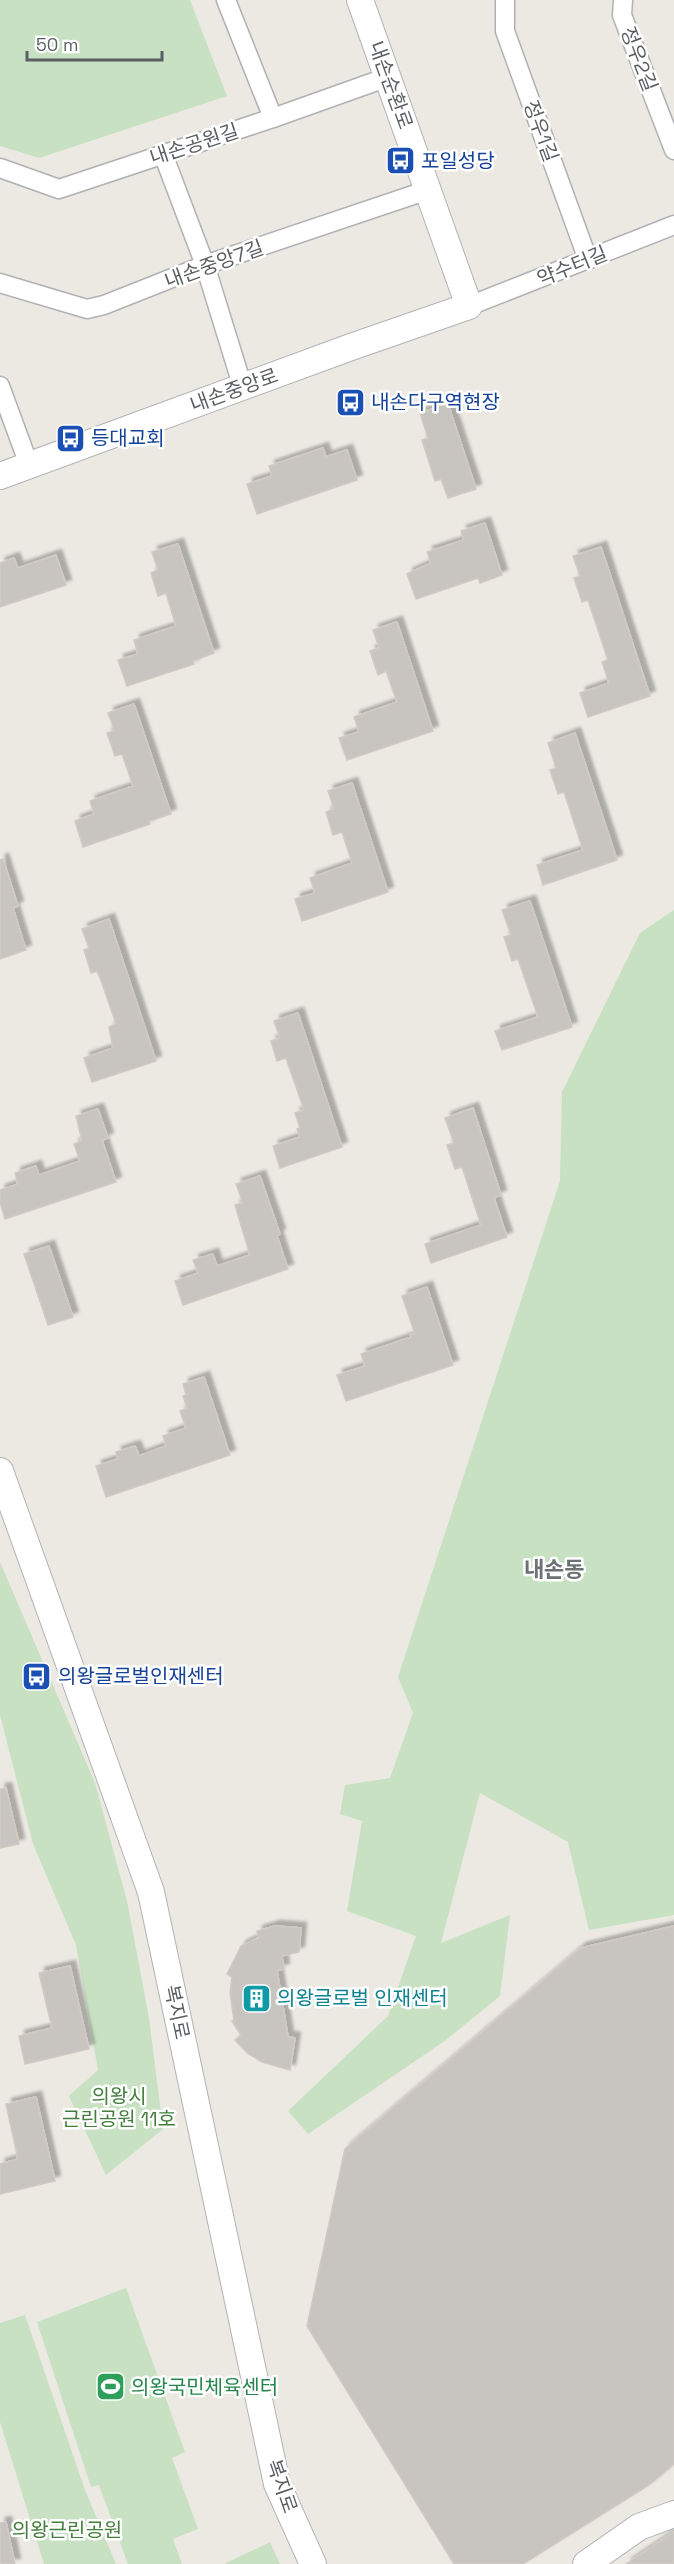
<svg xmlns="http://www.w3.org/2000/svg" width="674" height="2564" viewBox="0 0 674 2564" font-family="'Space Grotesk','Noto Sans KR',sans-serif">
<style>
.green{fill:#c7e1c2}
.building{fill:#c8c4c0;stroke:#d0cac2;stroke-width:1.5;filter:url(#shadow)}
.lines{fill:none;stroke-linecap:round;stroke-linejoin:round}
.street-casing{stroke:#afb1b4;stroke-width:21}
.secondary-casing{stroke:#b0b3b7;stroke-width:28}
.street{stroke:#fff;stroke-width:18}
.secondary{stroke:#fff;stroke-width:26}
.labels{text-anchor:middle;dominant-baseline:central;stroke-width:5;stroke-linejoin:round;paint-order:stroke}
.street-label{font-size:20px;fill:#5b5f62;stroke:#fff}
.transit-label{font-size:20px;fill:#164399;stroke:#fff;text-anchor:start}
.culture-label{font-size:20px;fill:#0d838f;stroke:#fff;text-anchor:start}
.park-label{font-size:20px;fill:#457e3e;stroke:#fff}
.leisure-label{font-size:20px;fill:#27864d;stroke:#fff;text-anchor:start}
.quarter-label{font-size:22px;font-weight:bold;fill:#6c7174;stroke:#fff}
</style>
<defs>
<filter id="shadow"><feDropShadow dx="5.5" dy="-5.5" stdDeviation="1.5" flood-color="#0004"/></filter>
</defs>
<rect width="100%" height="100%" fill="#ece9e3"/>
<g class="green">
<path d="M0 0H190L227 96 39 158 0 146Z"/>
<path d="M674 910V1915L589 1930 568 1842 480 1793 441 1943 510 1915 500 1996 446 2040 308 2134 288 2111 388 2016 416 1936 347 1911 362 1821 340 1814 345 1785 390 1778 413 1713 398 1677 560 1181 562 1092 640 933Z"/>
<path d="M0 1562 95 1783 127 1901 149 2018 163 2129 106 2175 69 2096 98 2070 76 1945 33 1844 0 1715Z"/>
<path d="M126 2288 185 2452 172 2458 198 2529 173 2539 182 2564H128L99 2485 91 2487 37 2322Z"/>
<path d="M25 2315 85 2490 116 2564H44L0 2422V2323Z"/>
<path d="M270 2542 280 2564H224Z"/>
</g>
<g class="building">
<path d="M448 404 476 489 448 498 441 479 435 481 422 440 428 438 420 413Z"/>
<path d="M323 448 326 457 347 450 357 480 257 514 247 484 272 476 269 466Z"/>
<path d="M485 523 502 575 480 583 478 578 416 599 407 574 431 563 427 552 464 540 461 531Z"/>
<path d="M178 544 214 653 193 661 194 664 127 686 118 660 138 654 134 640 176 626 166 593 158 596 151 573 158 570 152 552Z"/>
<path d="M601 547 650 696 588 717 580 693 609 683 602 662 608 660 588 600 582 602 574 578 580 576 573 556Z"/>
<path d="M56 555 66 585 0 607V563L14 558 18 568Z"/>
<path d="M397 622 433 731 347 760 339 738 359 732 354 717 397 702 386 671 378 675 370 651 379 648 373 630Z"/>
<path d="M134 704 171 814 149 821 150 824 83 847 75 821 94 814 90 801 133 786 122 754 115 756 107 733 115 731 108 713Z"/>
<path d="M575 733 617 860 543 885 537 865 583 850 564 792 558 794 550 770 556 768 548 743Z"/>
<path d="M352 783 388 892 302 921 295 899 315 893 310 878 352 863 342 832 333 835 326 812 334 809 328 791Z"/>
<path d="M3 859 18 906 13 908 26 950 0 959V860Z"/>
<path d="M530 901 572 1027 502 1050 495 1031 538 1017 518 959 512 961 504 937 511 935 502 910Z"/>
<path d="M109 919 156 1061 92 1082 84 1058 113 1048 109 1027 116 1024 102 983 97 971 91 973 84 950 89 948 82 929Z"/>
<path d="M298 1013 342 1147 280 1168 273 1146 300 1137 297 1129 300 1128 295 1113 304 1110 286 1058 277 1061 271 1041 280 1038 274 1021Z"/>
<path d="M473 1108 501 1195 494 1198 507 1237 431 1263 425 1244 481 1225 462 1167 455 1169 447 1145 454 1143 445 1118Z"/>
<path d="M98 1109 108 1138 102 1140 116 1182 5 1219 0 1202V1190L18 1184 15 1173 36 1166 39 1175 80 1161 74 1144 82 1141 76 1116Z"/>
<path d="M260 1176 280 1234 277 1236 288 1269 183 1305 175 1281 198 1273 193 1260 213 1254 217 1266 250 1255 235 1205 243 1203 236 1184Z"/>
<path d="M49 1246 73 1317 48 1325 24 1254Z"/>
<path d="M427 1287 453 1365 346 1401 337 1375 365 1366 361 1354 411 1337 410 1335 415 1334 402 1296Z"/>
<path d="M204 1377 230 1455 106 1497 96 1466 118 1459 116 1452 135 1446 139 1456 166 1446 163 1436 186 1428 180 1411 187 1408 183 1396 186 1395 183 1384Z"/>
<path d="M6 1788 19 1844 0 1848V1789Z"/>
<path d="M275 1926 301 1928 299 1952 282 1956 284 1969 277 1970 288 2037 295 2038 290 2070 262 2062 247 2053 235 2040 241 2035 232 2021 234 2020 230 1993 232 1977 227 1974 241 1946 258 1938 257 1931Z"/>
<path d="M674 1926V2464L649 2485 523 2564H454L307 2326 345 2149 581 1948Z"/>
<path d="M70 1966 89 2049 25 2064 19 2036 52 2028 39 1973Z"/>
<path d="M36 2097 55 2181 0 2194V2164L18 2159 6 2104Z"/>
<path d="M6 2522 15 2564H0V2523Z"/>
<path d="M674 2532V2564H626Z"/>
</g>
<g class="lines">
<defs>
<g id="street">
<path d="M226 0 273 118"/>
<path d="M505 0V31L588 260"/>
<path d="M623 0 622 15 674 150"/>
<path d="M163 154 205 265 243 388"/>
<path d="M0 168 59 189 273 118 388 77"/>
<path d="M0 283 87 309 104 305 205 265 428 190"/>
<path d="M469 306 674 225"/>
<path d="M0 386 29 465"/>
</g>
<g id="secondary">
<path d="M0 476 351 347 469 306 360 0"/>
<path d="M0 1471 151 1892 277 2484 313 2564"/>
<path d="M586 2564 639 2527 674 2514"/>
</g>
</defs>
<use href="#street" class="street-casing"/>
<use href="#secondary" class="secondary-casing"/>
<use href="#street" class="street"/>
<use href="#secondary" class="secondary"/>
</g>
<defs>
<symbol id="bus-square" viewBox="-11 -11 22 22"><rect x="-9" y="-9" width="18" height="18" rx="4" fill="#1a4fb4" stroke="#fff"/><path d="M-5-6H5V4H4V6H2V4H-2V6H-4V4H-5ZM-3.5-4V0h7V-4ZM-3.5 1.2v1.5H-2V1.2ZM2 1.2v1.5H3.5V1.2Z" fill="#fff"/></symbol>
<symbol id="building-square" viewBox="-11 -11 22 22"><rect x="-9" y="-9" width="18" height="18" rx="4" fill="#0f9aa8" stroke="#fff"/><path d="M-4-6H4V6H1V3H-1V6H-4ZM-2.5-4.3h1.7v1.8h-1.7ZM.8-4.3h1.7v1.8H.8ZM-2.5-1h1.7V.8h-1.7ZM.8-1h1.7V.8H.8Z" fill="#fff"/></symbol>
<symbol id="stadium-square" viewBox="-11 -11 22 22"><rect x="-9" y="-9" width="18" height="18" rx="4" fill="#2e9e5b" stroke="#fff"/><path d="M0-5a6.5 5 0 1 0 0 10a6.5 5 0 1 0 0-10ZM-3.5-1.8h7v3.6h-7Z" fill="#fff"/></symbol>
</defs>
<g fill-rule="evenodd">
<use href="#bus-square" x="384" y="144" width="33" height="33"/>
<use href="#bus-square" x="334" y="386" width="33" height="33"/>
<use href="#bus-square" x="54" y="422" width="33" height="33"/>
<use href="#bus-square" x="20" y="1660" width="33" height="33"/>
<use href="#building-square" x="240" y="1982" width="33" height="33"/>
<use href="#stadium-square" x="94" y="2370" width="33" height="33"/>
</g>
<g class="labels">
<g class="street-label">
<text transform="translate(639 59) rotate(69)">정우2길</text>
<text transform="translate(391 85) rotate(70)">내손순환로</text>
<text transform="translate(541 131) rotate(70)">정우1길</text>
<text transform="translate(194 144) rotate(-18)">내손공원길</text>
<text transform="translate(214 264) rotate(-20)">내손중앙7길</text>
<text transform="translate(572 266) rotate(-22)">약수터길</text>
<text transform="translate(234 390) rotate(-20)">내손중앙로</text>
<text transform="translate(177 2012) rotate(78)">복지로</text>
<text transform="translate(282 2486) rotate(71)">복지로</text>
</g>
<g class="transit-label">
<text x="421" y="161">포일성당</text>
<text x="371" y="402">내손다구역현장</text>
<text x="91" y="438">등대교회</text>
<text x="58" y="1676">의왕글로벌인재센터</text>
</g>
<g class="culture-label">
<text x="277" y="1998">의왕글로벌 인재센터</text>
</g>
<g class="park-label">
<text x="119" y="2096">의왕시<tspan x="119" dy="23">근린공원 11호</tspan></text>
<text x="67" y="2530">의왕근린공원</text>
</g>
<g class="leisure-label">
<text x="131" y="2387">의왕국민체육센터</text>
</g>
<g class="quarter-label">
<text x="554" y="1569">내손동</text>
</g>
</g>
<path d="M27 51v9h135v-9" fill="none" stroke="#5b5f62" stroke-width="3"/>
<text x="36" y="51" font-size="18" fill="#5b5f62" stroke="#ffffff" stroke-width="4.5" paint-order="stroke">50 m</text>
</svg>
